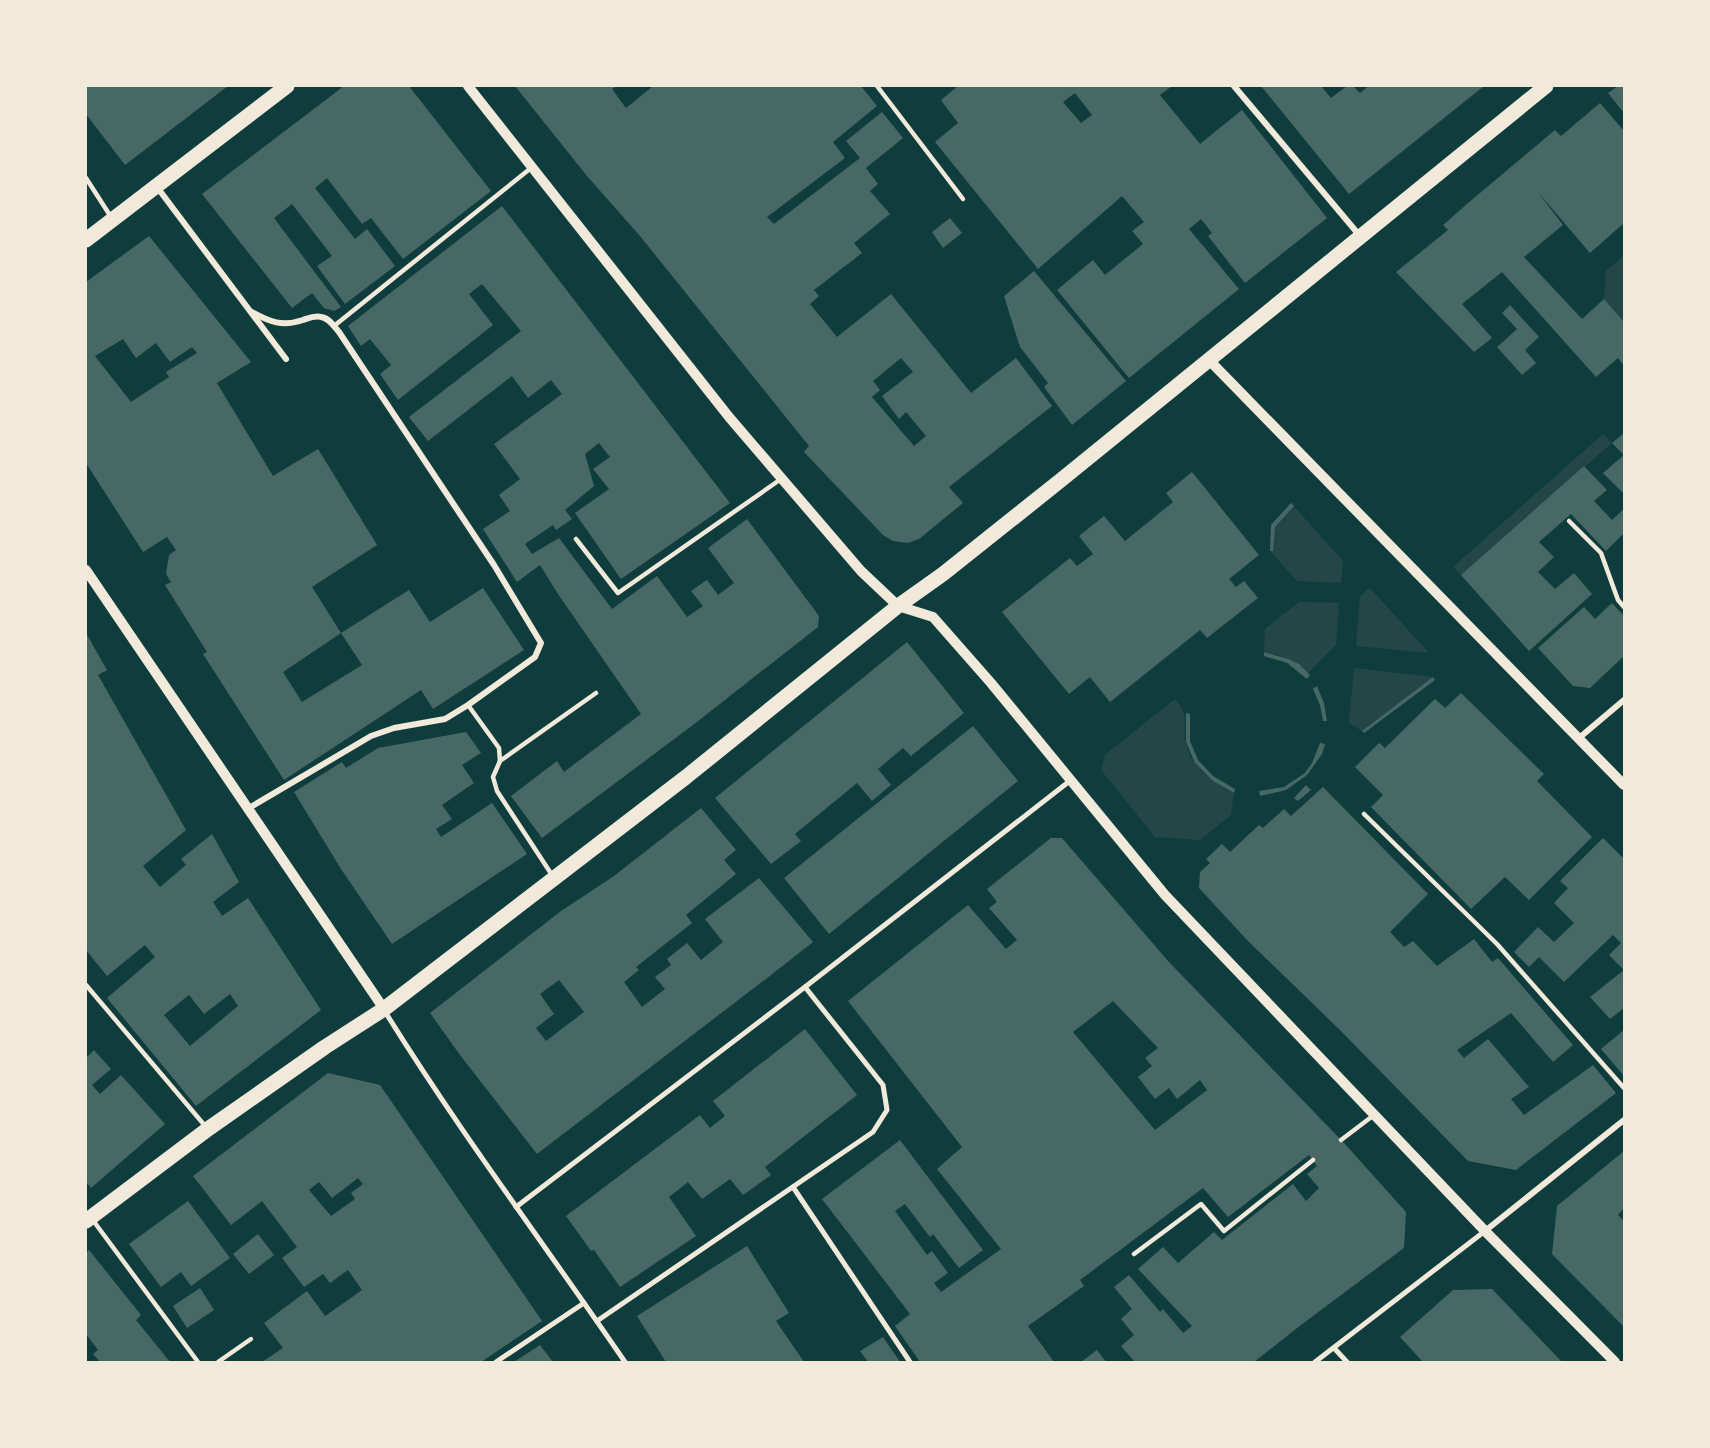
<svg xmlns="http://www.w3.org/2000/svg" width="1710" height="1448" viewBox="0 0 1710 1448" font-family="'DejaVu Sans',sans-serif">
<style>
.green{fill:#244646}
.building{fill:#486865;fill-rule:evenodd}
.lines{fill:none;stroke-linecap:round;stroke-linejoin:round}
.service{stroke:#f1e9da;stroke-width:4.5}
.pedestrian{stroke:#f1e9da;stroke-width:5}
.minor{stroke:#f1e9da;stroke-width:6}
.tertiary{stroke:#f1e9da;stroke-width:10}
.primary{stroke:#f1e9da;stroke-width:15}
</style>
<rect width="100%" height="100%" fill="#0f3d3e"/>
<g class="green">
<path d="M1624 255V322L1604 299 1606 271Z"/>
<path d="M1603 434 1612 443 1461 575 1453 567Z"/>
<path d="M1291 503 1343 561 1341 583 1297 581 1270 551 1271 525Z"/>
<path d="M1369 588H1370L1429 653 1356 646 1360 597Z"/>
<path d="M1299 602 1339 603 1336 645 1308 673C1295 661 1281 655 1264 652L1265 629Z"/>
<path d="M1354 668 1433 677 1362 731 1349 723Z"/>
<path d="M1175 699C1190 718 1183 716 1185 738 1188 765 1211 782 1234 793L1231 815 1200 840 1155 837 1101 770 1105 755Z"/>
</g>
<g class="building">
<path d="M86 86H228L125 165 86 114Z"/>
<path d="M344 86H409L491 191 403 259 371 218 362 224 327 178 315 188 355 239 367 229 395 266 345 304 317 266 332 256 292 204 274 218 341 307 334 311 324 308 312 293 292 308 202 194Z"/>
<path d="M515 86H617L612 89 626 108 653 86H861L877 106 833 142 845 158 767 217 774 224 860 158 846 141 882 112 903 138 866 168 878 184 870 191 890 214 854 243 862 253 814 290 819 296 810 304 837 337 891 294 971 393 1016 358 1052 406 949 487 963 503 919 539 908 543 893 541 883 535 804 452 809 446 640 236 587 176ZM901 358 913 372 882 396 899 419 906 412 926 436 914 446 872 397 880 390 873 381Z"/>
<path d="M958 86H1172L1160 95 1200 144 1242 110 1327 218 1245 283 1208 236 1212 233 1201 219 1189 229 1239 289 1129 378 1057 290 1093 260 1105 275 1143 244 1132 231 1144 222 1122 196 1038 269 935 142 958 123 941 100ZM1075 93 1092 115 1081 123 1063 102Z"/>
<path d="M1261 86H1321L1331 98 1347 86H1353L1360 93 1369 86H1484L1349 194Z"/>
<path d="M1618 86H1624V113L1608 93Z"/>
<path d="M1600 103 1624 131V223L1590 253 1537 191 1563 225 1524 257 1582 319 1604 299 1624 322V366L1618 358 1596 377 1502 272 1462 304 1492 338 1474 352 1396 272 1448 230 1443 225 1474 198 1555 130 1561 136Z"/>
<path d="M502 206 730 503 621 579 575 513 609 489 593 469 610 457 599 443 585 454 594 486 565 510 572 519 556 530 553 525 525 544 532 554 559 538 612 609 657 576 687 617 703 606 691 591 707 580 718 595 734 583 708 548 747 519 819 616 818 627 693 725 542 838 511 796 557 761 564 772 641 714 558 594 540 565 517 582 483 529 510 511 499 495 520 479 494 444 562 394 551 380 528 398 512 376 428 441 409 417 521 331 482 284 469 294 493 325 398 400 380 374 391 365 370 339 361 346 348 326Z"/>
<path d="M950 218 962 233 943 248 932 232Z"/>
<path d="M149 236 251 362 217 383 273 476 318 449 377 545 312 587 341 633 409 590 430 622 483 588 524 650 433 709 421 690 284 780 203 654 207 652 165 585 171 582 166 574 169 555 176 550 167 537 143 552 86 463V282ZM123 339 136 358 156 343 170 362 192 347 197 353 166 372 169 377 131 402 95 356ZM341 633 362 665 302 702 283 672Z"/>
<path d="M1034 271 1126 381 1072 425 1044 387 1048 383 1020 347 1004 296Z"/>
<path d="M1510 305 1539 337 1525 350 1536 363 1522 375 1497 347 1517 329 1502 313Z"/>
<path d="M1624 433V494L1603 473 1624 455 1612 443Z"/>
<path d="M1584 466 1607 490 1594 501 1612 520 1624 509V533L1606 551 1571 514 1539 542 1554 557 1538 572 1555 589 1574 573 1592 594 1529 651 1461 575Z"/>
<path d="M1192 472 1259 555 1229 579 1236 587 1244 581 1258 598 1207 638 1200 630 1110 702 1090 677 1069 694 1002 612 1070 558 1077 566 1093 554 1079 536 1104 516 1125 541 1173 502 1166 493Z"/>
<path d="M1291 503 1294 506 1275 527 1273 551H1270L1271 525Z"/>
<path d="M1612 603 1624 616V656L1590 688 1573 686 1538 648 1584 607 1595 619Z"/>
<path d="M86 633 107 670 98 675 186 830 143 866 160 887 186 865 181 859 212 834 239 882 213 902 222 916 248 898 321 1010 196 1106 107 998 155 957 145 945 107 976 86 950ZM230 994 238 1006 190 1046 164 1015 189 995 204 1014Z"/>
<path d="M907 642 964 713 911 756 903 748 878 769 891 785 872 801 857 783 795 834 801 841 771 864 715 798Z"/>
<path d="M1264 652 1288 659 1299 664 1310 675 1307 679 1287 663 1264 656Z"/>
<path d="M1433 677 1435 680 1364 733 1362 731Z"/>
<path d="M1317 686 1324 703 1327 721H1323L1320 705 1313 689Z"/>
<path d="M1461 693 1544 774 1537 781 1592 837 1529 900 1505 877 1471 909 1371 807 1383 795 1355 767 1379 743 1385 748 1435 699 1445 708Z"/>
<path d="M1186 713 1190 714V741L1198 760 1213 776 1235 789 1234 793 1213 781 1195 763 1186 742Z"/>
<path d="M973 726 1018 781 829 934 784 878Z"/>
<path d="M466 732 481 753 462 765 474 783 442 805 452 819 436 829 441 837 492 803 527 854 392 944 341 869 294 792 342 762 346 768 378 748Z"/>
<path d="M1320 743 1325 744 1322 754 1307 775 1286 790 1260 796 1259 791 1284 787 1305 773 1312 763Z"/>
<path d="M1306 785 1311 790 1298 801 1294 798Z"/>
<path d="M1323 787 1428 894 1390 932 1404 947 1413 941 1437 966 1474 939 1492 962 1498 958 1573 1045 1553 1062 1511 1013 1457 1050 1464 1058 1488 1039 1529 1087 1511 1099 1524 1115 1593 1065 1616 1093 1516 1170 1468 1161 1341 1031 1248 941 1199 888 1200 872 1210 863 1206 859 1222 844 1230 852 1259 825 1263 828 1284 809 1291 816Z"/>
<path d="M701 808 736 850 724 860 736 874 686 915 692 923 636 967 639 970 624 982 642 1007 665 989 655 977 671 965 667 959 687 943 701 960 723 942 705 919 759 878 813 942 771 975 537 1154 460 1055 430 1013 561 911 614 876ZM559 980 584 1012 546 1041 536 1028 554 1014 540 994Z"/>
<path d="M1051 838H1062L1168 961 1345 1144 1406 1212 1404 1248 1301 1325 1254 1362H1135L1121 1346 1134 1335 1121 1319 1132 1309 1114 1287 1129 1275 1160 1312 1163 1309 1183 1333 1192 1326 1138 1269 1163 1247 1178 1263 1214 1232 1222 1240 1293 1184 1306 1201 1319 1188 1307 1174 1317 1166 1309 1155 1228 1217 1203 1188 1080 1280 1084 1286 1028 1326 1054 1362H920L895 1326 910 1314 822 1199 900 1140 983 1250 959 1268 933 1234 930 1237 905 1204 895 1211 927 1255 932 1251 948 1273 934 1283 941 1292 1001 1249 937 1169 962 1147 848 1001 968 905 1006 949 1017 940 989 908 997 902 987 889ZM1113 1001 1158 1048 1145 1058 1152 1066 1138 1077 1155 1099 1169 1088 1177 1099 1200 1080 1207 1090 1155 1130 1073 1032Z"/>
<path d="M1603 838 1624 859V1008L1610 1019 1590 997 1624 970 1609 955 1621 943 1613 935 1564 982 1539 957 1529 967 1514 952 1538 927 1554 942 1574 923 1554 903 1568 888 1560 881Z"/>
<path d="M805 1029 857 1095 765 1167 771 1175 743 1195 730 1179 702 1199 688 1182 669 1197 696 1236 620 1287 594 1250 591 1251 566 1216 700 1115 710 1128 725 1116 713 1101Z"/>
<path d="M1624 1030V1076L1601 1049Z"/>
<path d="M94 1050 111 1069 92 1085 100 1094 121 1075 165 1124 91 1188 86 1182V1058Z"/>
<path d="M328 1073 380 1085 542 1321 481 1362H262L283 1348 264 1323 307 1291 325 1316 362 1290 348 1270 330 1283 323 1274 304 1287 282 1258 297 1247 262 1201 231 1225 193 1176ZM358 1178 363 1184 351 1193 355 1199 331 1216 309 1190 319 1182 332 1198Z"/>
<path d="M1624 1151V1208L1618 1215 1624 1221V1327L1552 1254 1557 1206Z"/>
<path d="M188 1201 230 1258 191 1286 181 1272 161 1287 129 1244Z"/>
<path d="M258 1234 274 1255 249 1274 233 1254Z"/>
<path d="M747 1246 789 1313 776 1321 804 1362H666L637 1316Z"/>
<path d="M89 1250 141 1315 136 1320 170 1362H100L93 1354 98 1350 86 1334V1253Z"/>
<path d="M200 1288 214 1310 187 1328 173 1306Z"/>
<path d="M1492 1289 1562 1362H1423L1400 1337 1453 1290Z"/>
<path d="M883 1337 900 1362H868L860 1351Z"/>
<path d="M540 1345 553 1362H514Z"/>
<path d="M1097 1350 1106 1362H1081Z"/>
</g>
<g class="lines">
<g class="service">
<path d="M877 86 963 199"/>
<path d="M86 178 111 217"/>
<path d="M334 326 531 168"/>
<path d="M1569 521 1601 553 1618 600 1624 607"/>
<path d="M576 539 618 593 781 479"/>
<path d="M468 705 499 748 500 761"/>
<path d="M1364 814 1497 944 1624 1088"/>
<path d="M552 875 497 791 493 777 500 761 596 693"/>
<path d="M86 985 206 1127"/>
<path d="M1341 1140 1374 1115"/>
<path d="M92 1219 198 1362"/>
<path d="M1134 1254 1201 1204 1224 1231 1313 1160"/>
<path d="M218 1362 251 1339"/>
</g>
<g class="pedestrian">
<path d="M384 1010C459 1131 545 1245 625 1362"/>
<path d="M793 1187 910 1362"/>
<path d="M516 1207 805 987 1071 780"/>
<path d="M597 1321 873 1132 887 1110 883 1085 805 987"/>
<path d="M1334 1348 1347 1362"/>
<path d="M496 1362 584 1303"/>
<path d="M1315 1362 1485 1231"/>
</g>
<g class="minor">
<path d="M1234 86 1360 236"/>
<path d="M157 187 286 359"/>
<path d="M1579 738 1624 700"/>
<path d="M249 808 371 736 394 728 445 719 468 705 535 657 541 643 494 565 339 332C334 326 329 318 321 317 315 315 309 318 303 320 282 327 270 322 252 312"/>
<path d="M1485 1231 1624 1120"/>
</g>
<g class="tertiary">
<path d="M468 86 729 417 861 571 898 606 933 617 991 683 1165 895 1485 1231 1615 1362"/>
<path d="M1208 359 1624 785"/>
<path d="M86 570 384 1009"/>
</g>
<g class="primary">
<path d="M86 240 287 86"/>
<path d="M86 1221 208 1129 325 1047 384 1009 686 777 898 606 943 574 1061 480 1546 86"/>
</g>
</g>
<rect width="1710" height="1448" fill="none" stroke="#f1e9da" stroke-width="174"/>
</svg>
